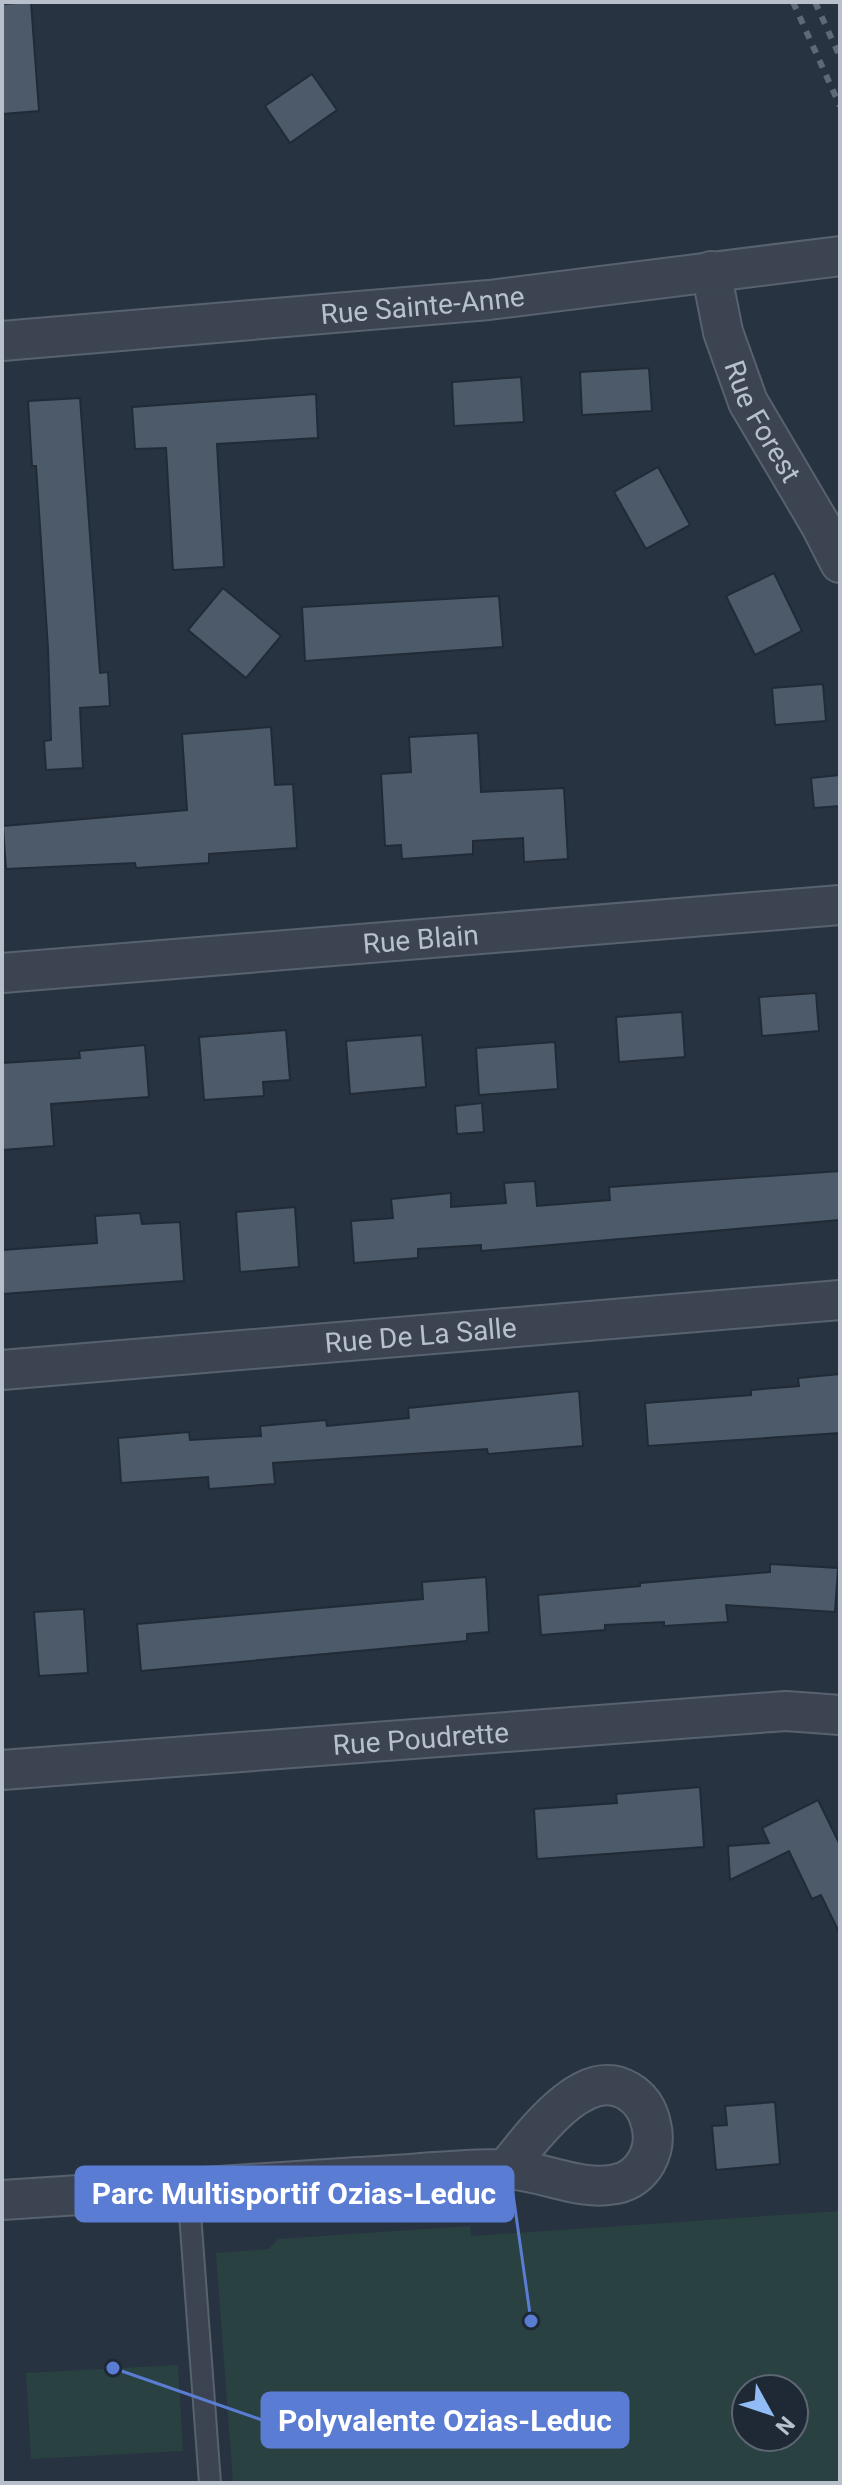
<svg xmlns="http://www.w3.org/2000/svg" width="842" height="2485" viewBox="0 0 842 2485" font-family="Roboto,sans-serif">
<style>
.green{fill:#2a4142;fill-rule:evenodd}
.building{fill:#4d5a69;stroke:#212b38;stroke-width:2}
.lines{fill:none;stroke-linecap:round;stroke-linejoin:round}
.lane-casing{stroke:#58626e;stroke-width:24}
.street-casing{stroke:#58626e;stroke-width:42}
.lane{stroke:#3b4450;stroke-width:20}
.street{stroke:#3b4450;stroke-width:38}
.rail{stroke:#5d6977;stroke-width:6;stroke-dasharray:8 8;stroke-linecap:butt}
.labels{text-anchor:middle;dominant-baseline:central;stroke-width:8;stroke-linejoin:round;paint-order:stroke}
.street-label{font-size:28px;fill:#b7c0cb;stroke:#1f2936}
.leader{fill:none;stroke:#5b7cd3;stroke-width:3}
.callout-dot{fill:#5b7cd3;stroke:#1f2936;stroke-width:3}
.callout{fill:#5b7cd3;stroke:#5b7cd3;stroke-width:3}
.callout-label{font-size:30px;text-anchor:middle;font-weight:bold;fill:#fff}
</style>
<rect width="100%" height="100%" fill="#273340"/>
<g class="green">
<path d="M840 2211V2483H233L216 2253 269 2249 278 2239 470 2226 471 2236ZM746 2389H794V2437H746Z"/>
<path d="M178 2365 183 2451 31 2459 26 2373Z"/>
</g>
<g class="building">
<path d="M31 2 39 111 2 114V4Z"/>
<path d="M312 74 337 110 290 143 265 106Z"/>
<path d="M649 368 652 411 582 415 580 372Z"/>
<path d="M521 377 524 422 454 426 452 382Z"/>
<path d="M316 394 318 438 217 444 224 567 173 570 166 448 135 449 132 407Z"/>
<path d="M80 398 100 673 108 672 110 706 80 708 83 768 46 770 44 741 51 740 48 648 36 466H32L28 401Z"/>
<path d="M658 467 690 525 646 549 614 492Z"/>
<path d="M774 573 802 631 755 655 726 596Z"/>
<path d="M223 588 281 636 246 678 188 630Z"/>
<path d="M499 596 503 647 305 661 302 607Z"/>
<path d="M823 684 826 721 775 725 772 688Z"/>
<path d="M271 727 275 785 293 784 297 848 209 854V863L136 868 135 863 6 869 3 826 187 810 182 734Z"/>
<path d="M478 733 481 792 564 788 568 859 524 862 523 838 473 841V854L402 859 401 845 385 846 381 774 411 772 409 737Z"/>
<path d="M840 775V806L814 808 811 778Z"/>
<path d="M816 993 819 1031 762 1036 759 997Z"/>
<path d="M682 1012 685 1057 619 1062 616 1017Z"/>
<path d="M286 1030 290 1080 263 1082 264 1096 204 1100 199 1037Z"/>
<path d="M422 1035 426 1087 350 1094 346 1041Z"/>
<path d="M555 1042 558 1089 479 1095 476 1048Z"/>
<path d="M145 1045 149 1097 51 1104 54 1146 2 1150V1063L80 1058 79 1051Z"/>
<path d="M482 1103 484 1132 457 1134 455 1106Z"/>
<path d="M840 1171V1220L481 1251V1245L418 1249V1258L354 1263 351 1221 393 1218 391 1199 451 1193V1207L506 1203 504 1183 535 1181 537 1206 610 1200 609 1187Z"/>
<path d="M295 1207 299 1267 240 1272 236 1212Z"/>
<path d="M140 1213 142 1224 180 1222 184 1281 2 1294V1250L97 1243 95 1216Z"/>
<path d="M840 1374V1433L648 1446 645 1403 751 1395V1390L799 1386 798 1378Z"/>
<path d="M579 1391 583 1446 488 1454 487 1449 273 1463 275 1484 209 1489 208 1477 121 1483 118 1438 189 1432 190 1440 261 1436 260 1426 326 1420 327 1426 409 1418 408 1408Z"/>
<path d="M770 1564 838 1568 835 1612 726 1605 728 1622 664 1626V1622L605 1625V1630L541 1635 538 1595 640 1586V1583L770 1572Z"/>
<path d="M486 1577 489 1632 467 1634V1641L141 1671 137 1624 423 1599 422 1582Z"/>
<path d="M84 1609 88 1673 39 1676 34 1612Z"/>
<path d="M700 1787 704 1847 537 1859 534 1809 617 1803 616 1794Z"/>
<path d="M818 1800 840 1845V1934L821 1895 812 1899 789 1851 730 1880 728 1846 769 1843 762 1828Z"/>
<path d="M775 2102 780 2164 716 2170 712 2126 727 2125 725 2106Z"/>
</g>
<g class="lines">
<defs>
<path id="lane" d="M188 2187 210 2483"/>
<g id="street">
<path id="s1" d="M711 271 723 332 748 402 820 524 840 563"/>
<path id="s2" d="M2 341 489 300 840 256"/>
<path id="s3" d="M2 973 840 905"/>
<path id="s4" d="M2 1370 840 1300"/>
<path id="s5" d="M2 1770 786 1711 840 1715"/>
<path d="M2 2200C121 2193 239 2184 358 2177 406 2175 455 2169 503 2169 540 2169 579 2192 616 2184 643 2179 658 2150 651 2124 648 2110 640 2098 628 2091 583 2063 530 2140 506 2169"/>
</g>
</defs>
<use href="#lane" class="lane-casing"/>
<use href="#street" class="street-casing"/>
<use href="#lane" class="lane"/>
<use href="#street" class="street"/>
<g class="rail">
<path d="M793 2 840 106"/>
<path d="M815 2 840 57"/>
</g>
</g>
<g class="labels">
<g class="street-label">
<text stroke="none"><textPath href="#s2" startOffset="422">Rue Sainte-Anne</textPath></text>
<text stroke="none"><textPath href="#s1" startOffset="160">Rue Forest</textPath></text>
<text stroke="none"><textPath href="#s3" startOffset="420">Rue Blain</textPath></text>
<text stroke="none"><textPath href="#s4" startOffset="420">Rue De La Salle</textPath></text>
<text stroke="none"><textPath href="#s5" startOffset="420">Rue Poudrette</textPath></text>
</g>
</g>
<path class="leader" d="M531 2321L513 2194M113 2368L262 2420"/>
<g class="callout-dot">
<circle cx="531" cy="2321" r="8"/>
<circle cx="113" cy="2368" r="8"/>
</g>
<g class="callout">
<rect x="76" y="2167" width="437" height="54" rx="8"/>
<rect x="262" y="2393" width="366" height="54" rx="8"/>
</g>
<g class="callout-label">
<text x="294" y="2204">Parc Multisportif Ozias-Leduc</text>
<text x="445" y="2431">Polyvalente Ozias-Leduc</text>
</g>
<rect width="842" height="2485" fill="none" stroke="#b7c0cb" stroke-width="8"/>
<g transform="translate(770 2413) rotate(130)"><circle r="38" fill="#1f2936" stroke="#5c6572" stroke-width="2"/>
<path d="M0-6L14 30L0 20L-14 30Z" fill="#92bcf5"/>
<text y="-12" font-size="22" font-weight="bold" text-anchor="middle" fill="#b7c0cb">N</text>
</g>
</svg>
